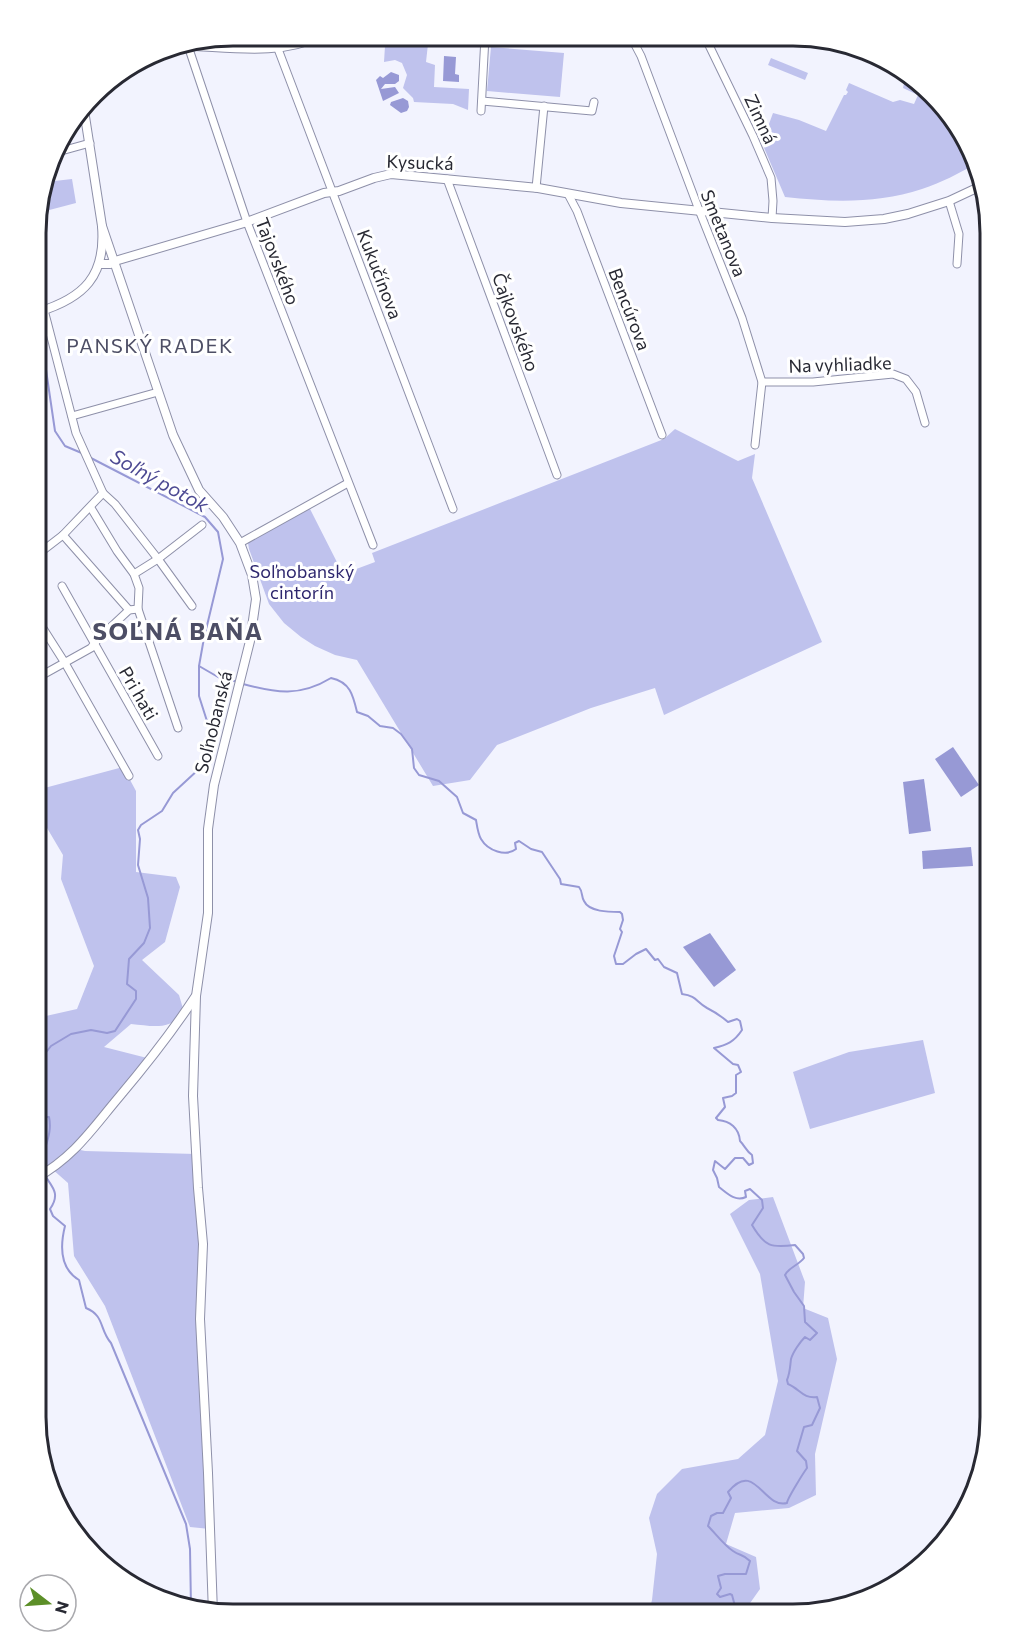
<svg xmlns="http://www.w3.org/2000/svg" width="1026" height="1651" viewBox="0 0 1026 1651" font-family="Commissioner,sans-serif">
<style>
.green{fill:#bfc2ed}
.water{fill:#9799d5}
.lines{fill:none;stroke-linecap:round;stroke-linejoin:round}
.stream{stroke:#9799d5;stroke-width:2}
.minor-casing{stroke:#8e90a9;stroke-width:9}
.tertiary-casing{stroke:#8e90a9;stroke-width:10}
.minor{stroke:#fff;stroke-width:7}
.tertiary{stroke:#fff;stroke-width:8}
.labels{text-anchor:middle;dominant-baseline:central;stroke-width:6;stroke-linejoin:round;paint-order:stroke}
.street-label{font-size:18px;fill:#282933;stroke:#fff}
.park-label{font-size:18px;fill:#2e276e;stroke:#fff}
.neighbourhood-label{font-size:20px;letter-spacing:1.5px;fill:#4d4e65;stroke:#fff}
.water-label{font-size:20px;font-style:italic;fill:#4d4a93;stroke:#fff}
.district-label{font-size:24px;font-weight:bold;letter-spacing:1.5px;fill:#4d4e65;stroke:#fff}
.rim{fill:none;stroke:#282933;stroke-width:3}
</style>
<rect width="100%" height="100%" fill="#f2f3fe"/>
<g class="green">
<path d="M388 43 428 44 426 62 435 65 434 87 469 89 468 110 453 104 414 102 413 98 403 88 407 75 402 63 395 60 384 62 385 46Z"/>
<path d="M491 47 564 53 560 97 487 91Z"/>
<path d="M771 58 808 73 805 80 768 65Z"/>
<path d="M906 74 913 77 975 158 976 164C959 173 941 183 922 189 877 204 831 202 785 197L762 143 773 113 799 120 826 131 844 95H846L848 92 846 90 849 83 893 102 900 100 914 104 918 95 903 88Z"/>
<path d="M72 179 76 203 38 213 46 182Z"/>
<path d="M675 429 738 461 755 454 752 478 822 642 664 715 655 688 591 708 497 745 470 780 433 786 357 660 335 655 315 646 301 637 284 623 269 604 249 549 248 543 309 507 343 574 375 562 372 553 664 439Z"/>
<path d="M123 767 136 791V872L176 877 180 887 165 942 142 960 179 995 184 1012C170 1031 153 1026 131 1024L104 1047 151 1059 76 1149 85 1151 196 1154 203 1264 210 1529 190 1527 105 1306 74 1256 68 1183 51 1168 36 1178 37 1018 77 1009 94 966 61 879 63 855 37 811V790Z"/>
<path d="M923 1040 935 1093 810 1129 793 1072 849 1052Z"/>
<path d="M773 1197 805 1282 803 1308 828 1318 837 1359 815 1454 816 1495 789 1508 735 1513 726 1544 756 1557 760 1589 743 1613 745 1615H648L652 1600 657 1554 649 1518 657 1494 682 1469 738 1459 765 1435 778 1381 760 1274 730 1214 749 1200Z"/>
</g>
<g class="water">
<path d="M444 56 456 57 455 74 459 75V82L443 81Z"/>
<path d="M391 72 399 75V81L395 84H385L381 89 395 87 399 93 383 101 376 80 380 76 383 78Z"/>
<path d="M403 98 408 101 409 107 407 111 401 113 390 105 391 102Z"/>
<path d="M953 747 979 785 961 797 935 759Z"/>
<path d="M924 779 931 831 909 834 903 782Z"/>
<path d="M971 847 973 866 923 869 922 851Z"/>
<path d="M710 933 736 970 714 987 683 947Z"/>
</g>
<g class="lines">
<g class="stream">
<path d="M37 334 45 363 55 431 65 446 84 454"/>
<path d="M199 666 218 677 238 682"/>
<path d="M243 684C276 693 300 697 331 678 350 682 353 695 357 712L368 716 380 726 393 728 401 734 412 749 414 768 419 775 439 781 457 797 463 813 476 820C477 826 478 834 481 839 488 851 506 857 516 849L515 843 519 841 531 849 542 852 560 879 561 884 579 887C583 892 581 896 584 901 589 912 609 912 620 912L622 914 623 920 620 929 622 932 614 956 616 964H623L636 954 646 949 655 960 658 959 664 967 677 973 682 994C697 996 696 1002 707 1008 715 1012 721 1016 728 1022L737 1019 740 1021 742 1030C734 1042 727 1045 714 1048L733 1064 738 1065 741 1072 736 1075V1093L732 1096 723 1098 725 1107 716 1118 718 1120C730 1121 739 1128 740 1141 745 1146 746 1151 752 1155L753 1163 749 1165 743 1158H735L725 1169 715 1161 713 1170 717 1178 719 1187C727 1193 735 1202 746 1197L745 1191 750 1189 762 1200 763 1208 752 1225C765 1247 771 1248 795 1245L803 1254 804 1258C799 1265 789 1267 785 1275L794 1292 804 1306 805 1322 817 1333 810 1340 805 1337C800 1342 793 1352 791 1359 790 1367 790 1373 787 1380L788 1384C800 1389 803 1399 817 1397L820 1408 812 1425 804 1427 797 1451 806 1461 807 1468C804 1472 787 1499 787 1503 763 1509 755 1459 728 1492L731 1498 723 1513H717L711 1516 708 1526C716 1534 724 1545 733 1551 740 1556 743 1554 750 1561L746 1574H725L718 1576 721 1588 717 1594 720 1597 730 1594 732 1595 735 1606 725 1615"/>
<path d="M36 1065 51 1046 71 1034 91 1030 107 1033 115 1031 136 999V991L127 984 129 959 144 943 150 928 148 898 138 865 140 839 138 830 141 825 162 811 173 793 199 769 213 740 199 696V666L204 638 223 559 218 532 205 517 89 457"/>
<path d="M36 1110 40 1081 36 1071"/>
<path d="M36 1111 42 1117H49C53 1136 42 1149 42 1165 42 1182 65 1188 50 1209L53 1216 65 1226C60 1246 59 1268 79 1280L86 1308C105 1316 99 1329 111 1343L186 1524 190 1549 191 1607"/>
</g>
<defs>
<g id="minor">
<path d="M276 36 278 49 453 509"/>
<path d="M631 37 641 56 699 210 742 318 762 382 755 445"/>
<path d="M705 37 753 136 771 178 773 201 772 218"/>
<path d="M182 46C227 47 279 57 321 36"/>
<path d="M188 46 247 222 373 545"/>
<path d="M482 101 592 111 594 102"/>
<path d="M481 111 485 37"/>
<path d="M54 153 90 143"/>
<path d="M447 179 557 475"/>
<path d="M536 188 544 106"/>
<path d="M568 194 577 211 662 435"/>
<path d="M949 201 959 234 957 264"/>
<path d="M44 310 76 433 103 493 115 504 158 559 192 606"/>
<path d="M762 382H813L893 374 906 379 916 392 925 423"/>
<path d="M72 416 158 392"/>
<path d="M91 508 117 551 134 574 139 588 138 609 178 728"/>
<path d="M63 535 129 610"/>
<path d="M240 543 348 483"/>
<path d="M37 555 63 535 103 493"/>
<path d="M134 574 158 559 202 525"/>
<path d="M62 586 158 756"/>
<path d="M37 619 65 663 129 776"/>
<path d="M37 678 91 648 98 639 129 610 138 609"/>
</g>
<g id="tertiary">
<path d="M102 226 173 435 199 490 223 517 240 543 252 575 256 599 250 641 214 785 208 829V913L196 996 193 1096 198 1188 203 1244 200 1319 208 1473 213 1613"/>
<path d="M99 264H110L115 261 244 223 324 193 339 191 374 178 391 174 538 188 621 203 772 218 845 222 884 219 908 214 949 201 981 186"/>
<path d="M38 312C84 298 106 276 102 226L84 110"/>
<path d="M36 1178C74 1157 92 1129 119 1097 146 1065 172 1032 195 997"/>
</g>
</defs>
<use href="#minor" class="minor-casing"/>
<use href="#tertiary" class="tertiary-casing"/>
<use href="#minor" class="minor"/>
<use href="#tertiary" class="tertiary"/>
</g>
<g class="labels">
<g class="street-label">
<text transform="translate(761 119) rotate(65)">Zimná</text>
<text transform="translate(420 162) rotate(2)">Kysucká</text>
<text transform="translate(724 233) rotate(68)">Smetanova</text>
<text transform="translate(278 261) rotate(69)">Tajovského</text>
<text transform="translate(380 274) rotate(69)">Kukučínova</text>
<text transform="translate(630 309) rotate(69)">Bencúrova</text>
<text transform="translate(516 322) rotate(70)">Čajkovského</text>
<text transform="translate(840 364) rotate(-2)">Na vyhliadke</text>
<text transform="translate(139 693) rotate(60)">Pri hati</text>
<text transform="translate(213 722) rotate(-76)">Soľnobanská</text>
</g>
<g class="park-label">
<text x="302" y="571">Soľnobanský<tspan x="302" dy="21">cintorín</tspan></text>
</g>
<g class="neighbourhood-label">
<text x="150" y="345">PANSKÝ RADEK</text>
</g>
<g class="water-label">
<text transform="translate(160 480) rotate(29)">Soľný potok</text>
</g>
<g class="district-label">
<text x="178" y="630">SOĽNÁ BAŇA</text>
</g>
</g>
<path d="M0 0H1026V1651H0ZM233 46H793A187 187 0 0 1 980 233V1417A187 187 0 0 1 793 1604H233A187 187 0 0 1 46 1417V233A187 187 0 0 1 233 46Z" fill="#fff" fill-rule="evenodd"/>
<path class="rim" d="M233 46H793A187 187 0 0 1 980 233V1417A187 187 0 0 1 793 1604H233A187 187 0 0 1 46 1417V233A187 187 0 0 1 233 46Z"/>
<g transform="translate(48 1603) rotate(107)"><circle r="28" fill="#ffffff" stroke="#a9a9ad" stroke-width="1.5"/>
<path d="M0-4.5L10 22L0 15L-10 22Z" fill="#5c8f28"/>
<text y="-9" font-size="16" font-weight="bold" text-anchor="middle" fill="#282933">N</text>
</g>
</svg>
